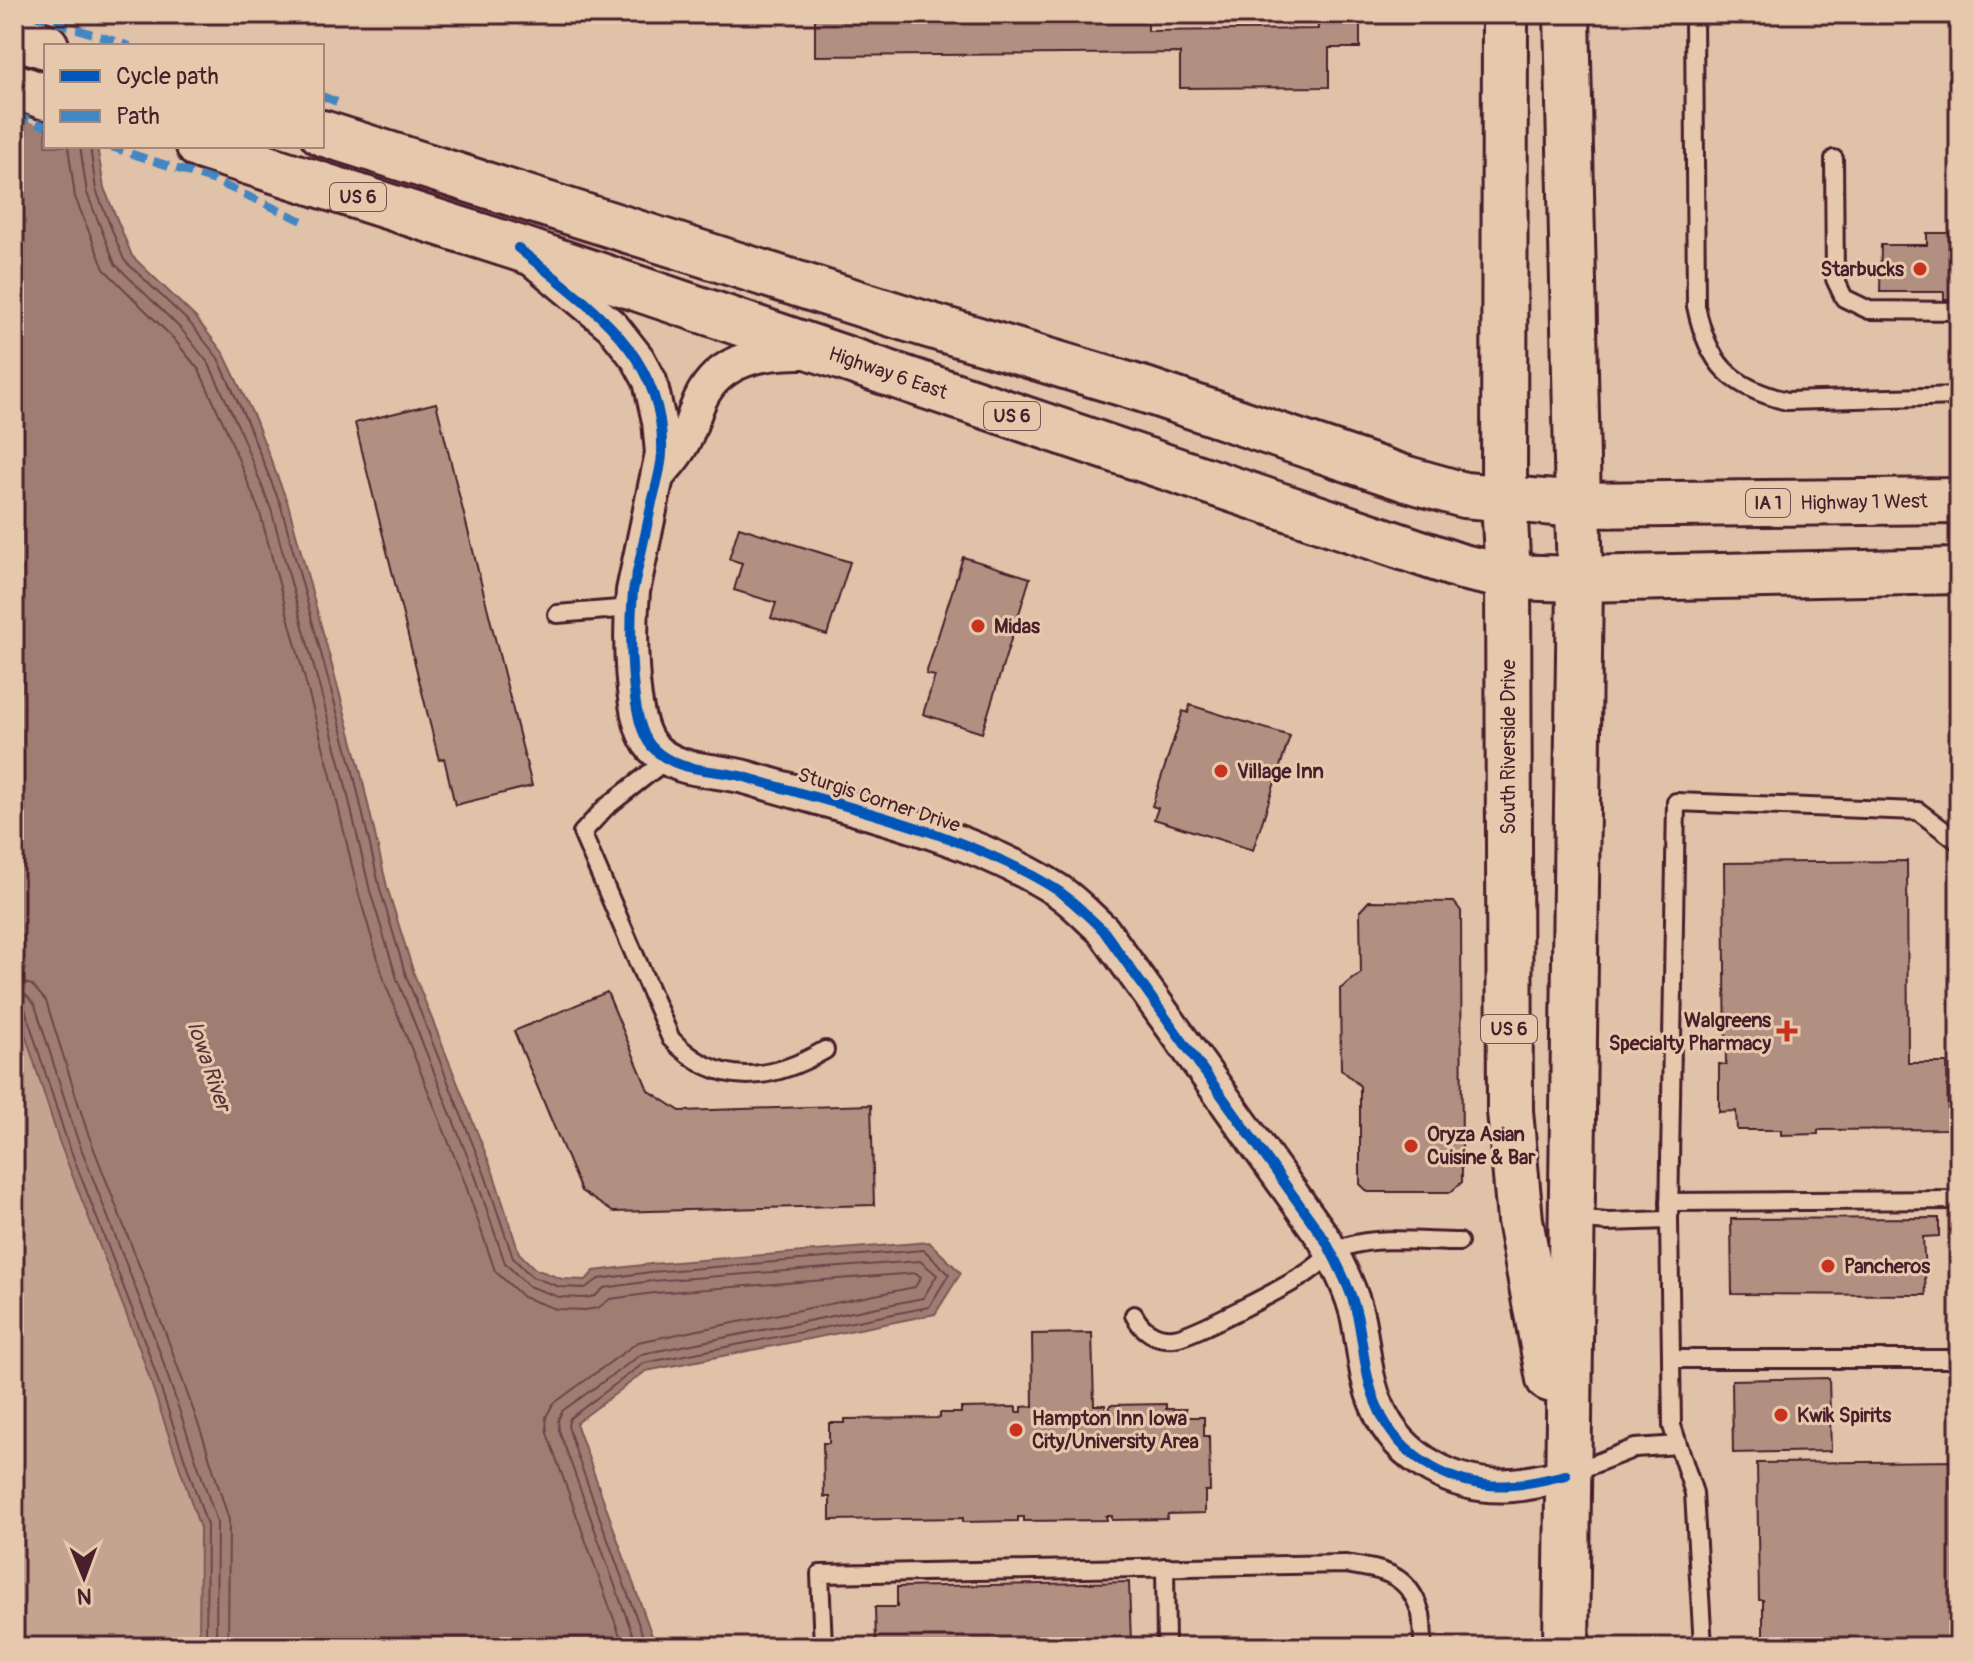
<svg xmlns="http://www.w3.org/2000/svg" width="1973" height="1661" viewBox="0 0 1973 1661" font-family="Pangolin,sans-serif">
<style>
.green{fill:#c4a491;stroke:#87625e;stroke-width:2}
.water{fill:#a07d73;stroke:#7e5756;stroke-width:2}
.pier{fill:#e0c2a8}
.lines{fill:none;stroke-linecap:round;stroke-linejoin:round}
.shore{stroke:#6c4548;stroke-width:2}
.building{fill:#b29081;stroke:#4a1f2b;stroke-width:2}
.service-casing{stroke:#4a1f2b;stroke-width:22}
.minor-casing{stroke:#4a1f2b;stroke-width:38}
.secondary-casing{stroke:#4a1f2b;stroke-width:50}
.primary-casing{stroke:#4a1f2b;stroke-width:50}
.service{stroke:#e6c9ad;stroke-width:16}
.minor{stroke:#e6c9ad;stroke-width:32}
.secondary{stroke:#e6c9ad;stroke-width:44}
.primary{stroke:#e6c9ad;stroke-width:44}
.quiet{stroke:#4286c2;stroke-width:8;stroke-dasharray:16 8;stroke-linecap:butt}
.cycleway-casing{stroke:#e6c9ad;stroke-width:15}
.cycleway{stroke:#0057b8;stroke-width:10}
.poi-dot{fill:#c8321e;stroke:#e6c9ad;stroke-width:3}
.labels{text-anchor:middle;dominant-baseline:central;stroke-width:6;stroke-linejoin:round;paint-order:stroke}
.shield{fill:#e6c9ad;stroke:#795252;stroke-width:2}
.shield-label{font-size:18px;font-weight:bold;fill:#4a1f2b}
.poi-label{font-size:20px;font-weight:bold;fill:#4a1f2b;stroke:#e6c9ad;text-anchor:start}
.street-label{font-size:20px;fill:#4a1f2b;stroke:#e6c9ad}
.water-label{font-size:22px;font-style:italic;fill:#5b3239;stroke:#e6c9ad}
</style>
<rect width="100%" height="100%" fill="#e0c2a8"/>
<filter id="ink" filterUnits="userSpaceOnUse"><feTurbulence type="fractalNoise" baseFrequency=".0125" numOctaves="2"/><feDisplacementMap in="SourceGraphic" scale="16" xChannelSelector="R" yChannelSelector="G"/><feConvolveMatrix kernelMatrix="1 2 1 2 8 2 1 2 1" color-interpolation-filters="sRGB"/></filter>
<g filter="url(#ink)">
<path class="green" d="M14 879 255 1647H14Z"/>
<path class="water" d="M14 14H79L83 46H46V146H97L104 188 132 256 196 318 224 354 255 419 288 504 359 765 387 887 414 974 493 1172 519 1253 535 1269 562 1279 586 1280 594 1271 651 1264 929 1242 961 1273 935 1314 646 1371 576 1423 656 1647H199L200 1528 139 1347 59 1141 14 999Z"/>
<path class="pier" d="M14 14H38L85 29 87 46H46V127L14 117Z"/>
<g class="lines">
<g class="shore">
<path d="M68 146 75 197 104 269 173 338 199 370 227 431 260 513 330 772 359 895 385 983 465 1183 495 1271 523 1297 556 1309 585 1310 598 1308 610 1299 654 1293 916 1273 921 1277 915 1287 638 1342 553 1404 546 1417 547 1433 624 1647"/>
<path d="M80 146 87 193 115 264 182 330 209 364 238 426 271 509 342 770 370 891 397 979 476 1178 505 1263 528 1286 559 1297 585 1298 595 1296 604 1288 652 1281 920 1261 937 1275 923 1298 642 1354 562 1411 558 1420 559 1430 637 1647"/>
<path d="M90 146 96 190 124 260 190 323 218 358 247 422 281 506 352 767 380 889 406 976 485 1175 513 1258 532 1277 560 1287 585 1288 599 1279 651 1272 924 1250 949 1274 929 1307 644 1363 570 1418 568 1426 576 1452 647 1647"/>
<path d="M14 980 32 985 46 1001 87 1131 167 1337 204 1440 229 1520 228 1647"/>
<path d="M14 992 26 995 35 1005 76 1135 156 1341 217 1522 216 1647"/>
<path d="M14 1002 21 1004 25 1009 66 1138 146 1345 207 1525 206 1647"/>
</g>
</g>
<g class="building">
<path d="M815 14H1148V31L1318 29 1317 14H1360V48H1329V87L1180 88V53L815 56Z"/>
<path d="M1927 233H1949V243H1959V299H1944V292H1880L1881 245H1927Z"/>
<path d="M436 403 532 786 455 805 444 758 439 760 355 423Z"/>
<path d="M739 527 850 562 827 635 771 618 776 603 734 590 742 563 729 559Z"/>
<path d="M963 557 1030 578 982 733 923 714 935 676 926 674Z"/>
<path d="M1190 705 1290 736 1253 850 1154 819 1158 808 1152 806 1183 711 1188 713Z"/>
<path d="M1907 861 1908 1063H1947L1948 1129 1818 1130V1134L1781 1135V1130H1737L1736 1111 1719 1112V1064L1726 1065 1724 863Z"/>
<path d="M1369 901 1454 902 1461 911 1462 1182 1451 1192H1368L1360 1184V1086L1341 1069 1340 989 1361 973 1360 911Z"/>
<path d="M607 992 648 1090 680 1111 871 1105 874 1205 613 1212 581 1191 514 1031Z"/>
<path d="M1939 1218V1236L1923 1237 1926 1295 1732 1294 1731 1219Z"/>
<path d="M1092 1333 1094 1405H1105V1410H1110V1405L1166 1404V1409H1186V1417H1204V1436H1209L1210 1491H1205V1513L1168 1514 1167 1519 1112 1520V1516H1106L1107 1520 1024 1521V1517H1018V1521L963 1522V1518L830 1520V1497H824L823 1443H829V1423H845V1419L940 1418V1413H961V1408L1016 1407V1412H1022V1407L1033 1406 1032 1334Z"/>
<path d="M1829 1378 1831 1451 1733 1453 1732 1380Z"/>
<path d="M1959 1461V1647H1763V1600H1759L1757 1463Z"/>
<path d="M1129 1582 1131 1643 1133 1642V1647H888L876 1645 875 1607H897V1587Z"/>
</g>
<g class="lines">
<defs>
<g id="service">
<path d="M1694 14 1696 306C1708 364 1730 387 1787 401L1959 396"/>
<path d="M1834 159 1835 279 1844 298 1869 310 1959 311"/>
<path d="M557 614 631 608"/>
<path d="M666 760 605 808 582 833 671 1039C718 1088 770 1082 825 1050"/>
<path d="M1669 1202 1959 1200"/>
<path d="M1573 1219 1608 1222 1669 1220"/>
<path d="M1134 1315C1142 1331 1157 1340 1174 1338 1193 1336 1289 1285 1307 1273 1321 1263 1331 1252 1348 1246 1379 1236 1426 1242 1459 1242"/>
<path d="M1671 1359H1959"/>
<path d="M1571 1473 1635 1448 1678 1445"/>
<path d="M1165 1567 1166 1647"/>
<path d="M823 1647 820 1574 1346 1564C1383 1570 1409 1573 1421 1614 1423 1625 1422 1637 1424 1647"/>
<path d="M1703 1647 1694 1493 1672 1426 1669 1220 1676 802 1918 811 1959 842"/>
</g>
<g id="minor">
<path d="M533 260 612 326 638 359 650 381 659 421 662 453 633 591C630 626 628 721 652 747 677 774 715 768 748 778 848 808 969 834 1057 890 1074 901 1088 917 1103 930L1325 1240C1338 1265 1352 1291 1358 1319 1364 1349 1365 1380 1378 1408 1399 1459 1458 1490 1512 1485 1530 1484 1548 1479 1566 1475"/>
<path d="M658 476C666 466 675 457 681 446 690 432 693 415 700 400 719 358 765 351 807 352"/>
</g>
<g id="secondary">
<path d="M1567 14 1578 505"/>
<path d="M1504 500 1505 14"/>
</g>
<g id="primary">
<path d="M14 36 46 46"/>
<path d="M14 86 46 97"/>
<path d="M322 133 905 318 1145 390 1407 479 1464 495 1578 505 1959 501"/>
<path d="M199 146 518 248 1462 567 1508 577 1580 579 1959 571"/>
<path d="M1504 500 1508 577 1510 1111 1520 1220 1549 1379"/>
<path d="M1566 1647 1580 579 1578 505"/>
</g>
</defs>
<use href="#service" class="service-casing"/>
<use href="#minor" class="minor-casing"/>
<use href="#secondary" class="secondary-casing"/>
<use href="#primary" class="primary-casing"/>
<use href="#service" class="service"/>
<use href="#minor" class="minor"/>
<use href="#secondary" class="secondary"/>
<use href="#primary" class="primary"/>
<g class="quiet">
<path d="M31 14 130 46"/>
<path d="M322 96 342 104"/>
<path d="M14 115 46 126"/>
<path d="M108 146 215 181 305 222"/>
</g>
<defs>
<path id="cycleway" d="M518 248C587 305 666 352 662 454 661 470 656 486 652 502 646 532 639 562 633 591 630 626 628 721 652 747 677 774 715 768 748 778 848 808 969 834 1057 890 1074 901 1088 917 1103 930L1325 1240C1338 1265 1352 1291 1358 1319 1364 1349 1365 1380 1378 1408 1399 1459 1458 1490 1512 1485 1530 1484 1548 1479 1566 1475"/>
</defs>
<use href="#cycleway" class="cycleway-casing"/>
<use href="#cycleway" class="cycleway"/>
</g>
</g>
<g class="poi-dot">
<circle cx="1920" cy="269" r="8"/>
<circle cx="978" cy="626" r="8"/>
<circle cx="1221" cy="771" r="8"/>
<path d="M1783 1019h8v8h8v8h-8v8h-8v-8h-8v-8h8z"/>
<circle cx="1411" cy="1146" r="8"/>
<circle cx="1828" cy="1266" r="8"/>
<circle cx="1781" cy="1415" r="8"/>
<circle cx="1016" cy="1430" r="8"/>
</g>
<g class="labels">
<g class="shield">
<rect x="330" y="183" width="56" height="28" rx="6"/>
<rect x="984" y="402" width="56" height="28" rx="6"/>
<rect x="1746" y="489" width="44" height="28" rx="6"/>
<rect x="1481" y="1015" width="56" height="28" rx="6"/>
</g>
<g class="shield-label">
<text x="358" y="197">US 6</text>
<text x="1012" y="416">US 6</text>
<text x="1768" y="503">IA 1</text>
<text x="1509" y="1029">US 6</text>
</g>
<g class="poi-label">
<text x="1904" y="269" text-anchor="end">Starbucks</text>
<text x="994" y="626">Midas</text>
<text x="1237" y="771">Village Inn</text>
<text x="1771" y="1020" text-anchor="end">Walgreens<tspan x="1771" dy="23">Specialty Pharmacy</tspan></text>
<text x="1427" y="1134">Oryza Asian<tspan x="1427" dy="23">Cuisine &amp; Bar</tspan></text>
<text x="1844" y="1266">Pancheros</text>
<text x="1797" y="1415">Kwik Spirits</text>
<text x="1032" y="1418">Hampton Inn Iowa<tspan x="1032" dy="23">City/University Area</tspan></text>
</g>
<g class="street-label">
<text transform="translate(888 373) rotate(19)">Highway 6 East</text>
<text transform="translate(1864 502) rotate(-1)">Highway 1 West</text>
<text transform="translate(1508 747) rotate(-90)">South Riverside Drive</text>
<text transform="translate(879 800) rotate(18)">Sturgis Corner Drive</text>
</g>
<g class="water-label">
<text transform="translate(209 1066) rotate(71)">Iowa River</text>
</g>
</g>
<rect width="1973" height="1661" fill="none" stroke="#e6c9ad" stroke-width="48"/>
<rect x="24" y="24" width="1925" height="1613" fill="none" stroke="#4a1f2b" stroke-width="3" filter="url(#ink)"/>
<rect x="44" y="44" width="280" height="104" fill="#e6c9ad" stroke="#a88579" stroke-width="2"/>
<rect x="60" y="70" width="40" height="12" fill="#0057b8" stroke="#a88579" stroke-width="2"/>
<text x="116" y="84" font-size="24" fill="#4a1f2b">Cycle path</text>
<rect x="60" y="110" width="40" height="12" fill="#4286c2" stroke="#a88579" stroke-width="2"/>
<text x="116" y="124" font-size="24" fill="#4a1f2b">Path</text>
<g transform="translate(84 1577) rotate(179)" stroke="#e6c9ad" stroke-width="6" paint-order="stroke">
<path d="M0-6L14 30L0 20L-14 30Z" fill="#4a1f2b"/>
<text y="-12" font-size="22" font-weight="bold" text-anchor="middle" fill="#4a1f2b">N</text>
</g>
</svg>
